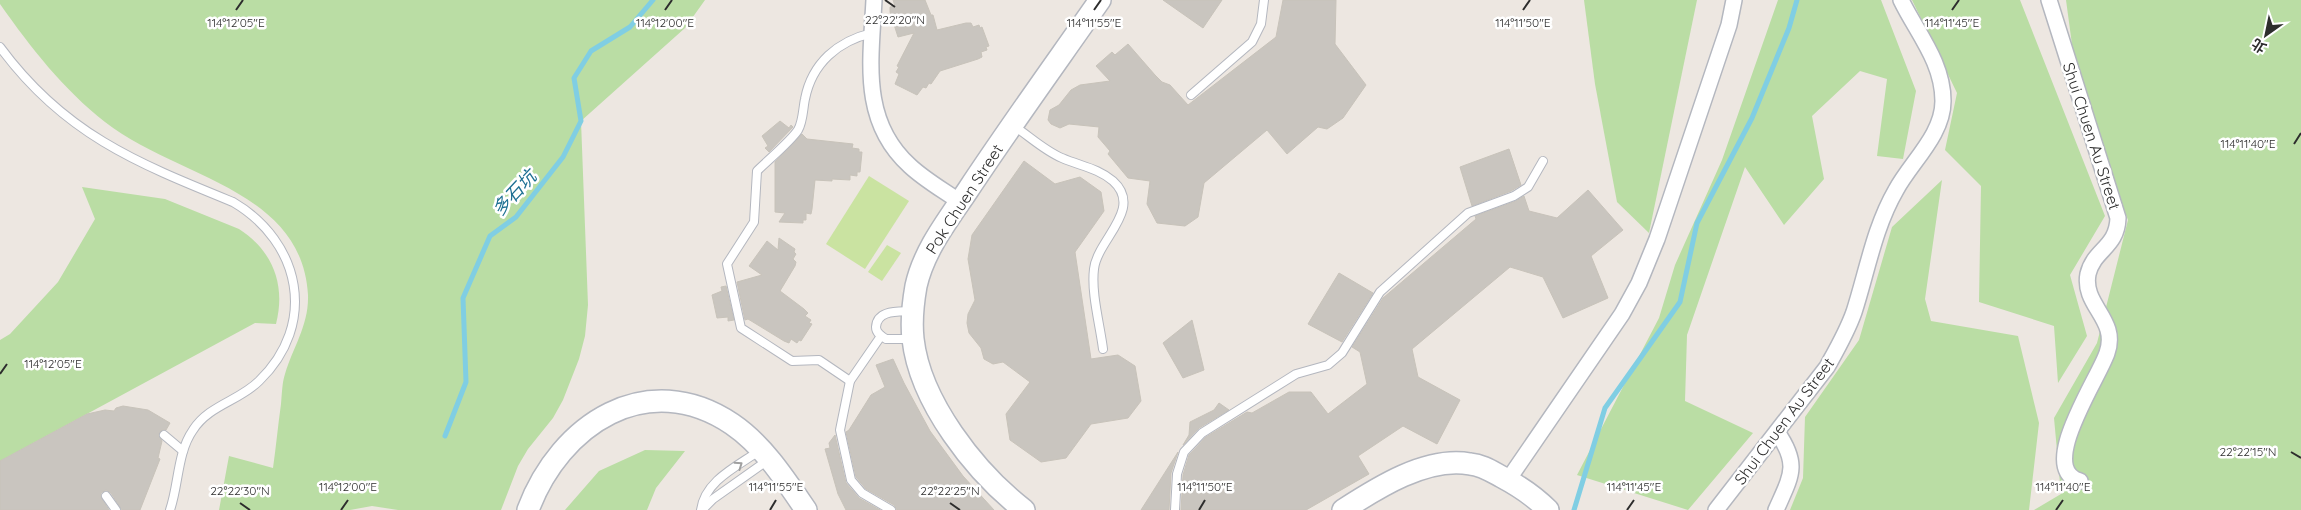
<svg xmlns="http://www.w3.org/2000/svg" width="2301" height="510" viewBox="0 0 2301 510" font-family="Quicksand,'Noto Sans TC',sans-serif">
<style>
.green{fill:#badda4}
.pitch{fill:#cae3a1}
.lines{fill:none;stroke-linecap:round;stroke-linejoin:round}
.stream{stroke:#80cee3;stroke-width:5}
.building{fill:#c9c5bf;stroke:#c8c3ba}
.lane-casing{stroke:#b4b7bf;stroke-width:10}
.street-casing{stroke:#b4b7bf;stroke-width:18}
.secondary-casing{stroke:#b4b7bf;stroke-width:24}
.lane{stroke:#fff;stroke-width:8}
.street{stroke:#fff;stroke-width:15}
.secondary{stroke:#fff;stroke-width:21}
.oneway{stroke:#a0a0a0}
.ticks{fill:none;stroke:#2d2d2d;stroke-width:2}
.labels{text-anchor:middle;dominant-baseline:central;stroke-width:5;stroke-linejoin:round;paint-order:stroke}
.street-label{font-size:16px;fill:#2d2d2d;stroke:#fff}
.water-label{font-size:18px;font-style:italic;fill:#1c6f92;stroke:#fff}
.ticks-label{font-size:12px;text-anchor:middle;fill:#2d2d2d;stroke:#fff;stroke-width:5;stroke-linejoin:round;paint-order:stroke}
</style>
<rect width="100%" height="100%" fill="#ede7e1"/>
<g class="green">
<path d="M0 0H705L685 28 581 121 588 305 585 336 579 359 563 400 553 418 528 449 518 466 501 510H398L372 506 350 510H219L229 456 273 468C276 447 278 425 281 404 282 394 282 383 285 374 293 347 309 325 308 295 302 188 174 177 105 122 63 89 31 48 0 4Z"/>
<path d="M1584 0H1697L1649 233 1617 202 1595 84Z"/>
<path d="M1778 0H1881L1916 91 1903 159 1877 156 1887 79 1860 71 1812 116 1824 179 1784 225 1745 167 1687 335 1685 401 1753 433 1688 510 1577 475 1659 318 1675 265 1722 160Z"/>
<path d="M1912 0H2020L2105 216 2070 275 2087 336 2058 383 2054 326 1979 302 1981 186 1945 150 1957 93Z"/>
<path d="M2066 0H2301V510H2034L2061 494 2054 418 2097 343 2128 220 2078 89Z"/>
<path d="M1942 180 1925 299 1931 321 2018 336 2039 423 2029 510H1790L1803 478 1805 417 1859 340 1892 227Z"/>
<path d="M82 187 165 199 239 229C273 251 286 285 276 324L255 323 0 461V340L10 334 58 282 95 219Z"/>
<path d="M645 450 685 451 656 488 647 510H565L599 471Z"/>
</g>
<g class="pitch">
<path d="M869 176 909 201 865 269 826 244Z"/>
<path d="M887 245 901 253 882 281 868 272Z"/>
</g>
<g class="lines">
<g class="stream">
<path d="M445 436 466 382 463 298 490 236 516 217 563 157 581 121 574 78 591 51 630 27 653 0"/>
<path d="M1574 510 1605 408 1680 302 1697 223 1752 118 1789 28 1797 0"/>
</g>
</g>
<g class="building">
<path d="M893 0H925L931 15H933L937 30 966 23H971L973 27 979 25 980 28 982 27 989 46 986 47 987 50 981 52 982 57 978 59 940 71 931 84 929 83 926 88 923 87 917 95 895 84 899 74 896 72 899 67 897 66 914 33 898 37 890 12V7L895 6Z"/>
<path d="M1163 0H1222L1203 28Z"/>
<path d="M1283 0H1336L1335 44 1366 85 1343 118 1327 129 1318 127 1287 154 1267 130 1204 183 1198 217 1185 226 1157 223 1147 204 1150 181 1128 178 1108 154 1110 151 1098 137 1099 127 1069 124 1060 128 1051 124 1048 120 1050 110 1059 105 1071 90 1080 85 1110 81 1096 66 1112 52 1115 55 1128 44 1155 75 1162 82 1170 85 1188 105 1276 37Z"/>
<path d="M780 121 789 128 791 125 793 127 769 152 765 148 768 146 762 136Z"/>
<path d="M802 134 807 139 853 144 852 148 859 149V152H862L860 172H857V176L850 175V180L832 179V181L815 180 812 209 811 214 806 213V220H803V223L779 222 785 213 775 212V162Z"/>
<path d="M1509 149 1521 185 1511 191 1472 206 1460 167Z"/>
<path d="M1024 161 1055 184 1080 177 1101 192 1104 211 1075 252 1091 359 1118 355 1135 366 1141 401 1128 418 1091 424 1066 458 1041 462 1010 440 1006 414 1030 382 1003 362 993 364 984 359 981 348 969 333 967 323 968 314 975 300 968 259 972 235Z"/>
<path d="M1588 190 1623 230 1591 256 1608 298 1563 318 1543 277 1510 267 1412 349 1418 377 1460 400 1437 444 1403 426 1358 456 1369 474 1306 510H1181L1183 475 1189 455 1206 437 1247 412 1252 413 1289 392H1311L1328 414 1367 384 1360 352 1352 347 1383 298 1476 219 1475 216 1516 201 1524 196 1529 211 1557 218Z"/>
<path d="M779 238 795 249 794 252 796 254 793 259 796 262 795 266 780 291 804 309 808 313 805 316 811 320 809 323 812 324 801 341 799 340 797 343 791 339 789 343 784 341 748 319 745 320 737 282 762 275 749 266 767 241 778 250Z"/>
<path d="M1339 273 1373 293 1342 342 1308 324Z"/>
<path d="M726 286 734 320 728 321V317L717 318 712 295 722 291 721 287Z"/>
<path d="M1192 320 1204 370 1183 378 1163 343Z"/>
<path d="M893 359 904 383 930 431 963 476 994 510H897L894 505 866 489 856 477 846 432 849 430 871 395 885 387 876 365Z"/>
<path d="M1219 403 1229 410 1199 428 1183 445 1189 435 1190 422 1214 410Z"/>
<path d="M123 406 148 410 170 423 166 430H162L159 434 162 441 158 458 160 459 140 510H122L111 493 106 490 101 493V497L109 510H0V461L87 414 105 410 114 411 116 408Z"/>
<path d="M835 435 846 483 859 498 880 510H846L838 494 825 449 830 448 829 443Z"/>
<path d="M1178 452 1171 473 1169 510H1141Z"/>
</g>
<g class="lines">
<defs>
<g id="lane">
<path d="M0 47C64 134 137 163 233 202 301 242 318 324 259 381 239 401 209 405 193 430 177 453 179 484 170 510"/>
<path d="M1191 95 1252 42 1261 24 1264 0"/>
<path d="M1014 126C1029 136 1045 151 1062 158 1080 166 1098 168 1113 181 1144 209 1097 240 1094 269 1091 293 1100 325 1103 349"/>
<path d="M881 336 850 381 840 430 851 480 862 493 891 510"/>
<path d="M911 339H886C881 336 876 333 876 327 877 309 900 312 912 311"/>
<path d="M850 381 819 360 792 361 741 328 727 264 754 222 757 171C767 161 791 141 798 130 803 122 803 108 805 99 812 63 838 41 872 33"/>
<path d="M164 435 183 451"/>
<path d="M106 496 116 510"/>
<path d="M701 510C705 481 736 467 759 451"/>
<path d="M702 510 713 499 768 460"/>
<path d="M1175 510 1177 474 1184 452 1202 433 1296 374 1328 365 1342 353 1380 292 1468 213 1514 196 1528 187 1543 161"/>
</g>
<g id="street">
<path d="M874 0C871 60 860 121 910 166 925 180 943 190 960 202"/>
<path d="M2049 0 2118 218C2117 248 2094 249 2088 274 2082 306 2119 319 2107 353 2099 378 2036 469 2080 481"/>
<path d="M1508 480 1622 314 1639 283 1657 239 1729 25 1734 0"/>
<path d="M1716 510 1827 367C1837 349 1847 332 1854 312 1867 272 1874 228 1896 190 1911 162 1943 135 1943 101 1943 62 1917 33 1901 0"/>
<path d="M1776 510C1791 476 1800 465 1777 432"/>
</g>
<g id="secondary">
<path d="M528 510C560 424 647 367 732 424 763 445 785 479 806 510"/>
<path d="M1024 510C975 472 920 402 913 339 911 321 913 303 916 286 924 250 948 220 968 190 1011 125 1056 63 1100 0"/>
<path d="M1343 510C1377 488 1427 456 1470 464 1482 465 1491 471 1502 477 1519 486 1534 496 1548 510"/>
</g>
</defs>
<use href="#lane" class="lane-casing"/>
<use href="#street" class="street-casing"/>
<use href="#secondary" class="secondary-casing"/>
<use href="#lane" class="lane"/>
<use href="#street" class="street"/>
<use href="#secondary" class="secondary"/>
</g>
<defs><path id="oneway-chevron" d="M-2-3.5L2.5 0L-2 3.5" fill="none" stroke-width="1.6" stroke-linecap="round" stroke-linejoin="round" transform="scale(1.25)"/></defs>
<use class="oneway" href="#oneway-chevron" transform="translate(739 465) rotate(-35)"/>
<path class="ticks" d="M885 0 895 7M236 10 243 0M665 10 672 0M1094 10 1101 0M1523 10 1530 0M1952 10 1959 0M2294 144 2301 133M0 374 7 364M2291 452 2301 458M240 503 250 510M950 503 960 510M341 510 348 500M770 510 776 500M1199 510 1205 500M1627 510 1634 500M2056 510 2063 500"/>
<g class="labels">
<g class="street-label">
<text transform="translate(2092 136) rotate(72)">Shui Chuen Au Street</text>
<text transform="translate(964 199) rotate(-57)">Pok Chuen Street</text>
<text transform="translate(1784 421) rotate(-53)">Shui Chuen Au Street</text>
</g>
<g class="water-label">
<text transform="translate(514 193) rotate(-47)">多石坑</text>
</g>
</g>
<g class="ticks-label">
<text x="895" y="24">22°22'20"N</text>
<text x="236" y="27">114°12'05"E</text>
<text x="665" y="27">114°12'00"E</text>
<text x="1094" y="27">114°11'55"E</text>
<text x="1523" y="27">114°11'50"E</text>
<text x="1952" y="27">114°11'45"E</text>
<text x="2248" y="148">114°11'40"E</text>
<text x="53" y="368">114°12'05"E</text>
<text x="2248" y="456">22°22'15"N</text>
<text x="348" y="491">114°12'00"E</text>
<text x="776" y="491">114°11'55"E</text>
<text x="1205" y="491">114°11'50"E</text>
<text x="1634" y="491">114°11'45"E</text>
<text x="2063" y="491">114°11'40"E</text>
<text x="240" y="495">22°22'30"N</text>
<text x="950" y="495">22°22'25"N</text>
</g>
<g transform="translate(2266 35) rotate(213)" stroke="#ffffff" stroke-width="4" paint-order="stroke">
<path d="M0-4L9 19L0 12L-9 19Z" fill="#2d2d2d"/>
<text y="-8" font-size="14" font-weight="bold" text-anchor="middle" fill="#2d2d2d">北</text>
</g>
</svg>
